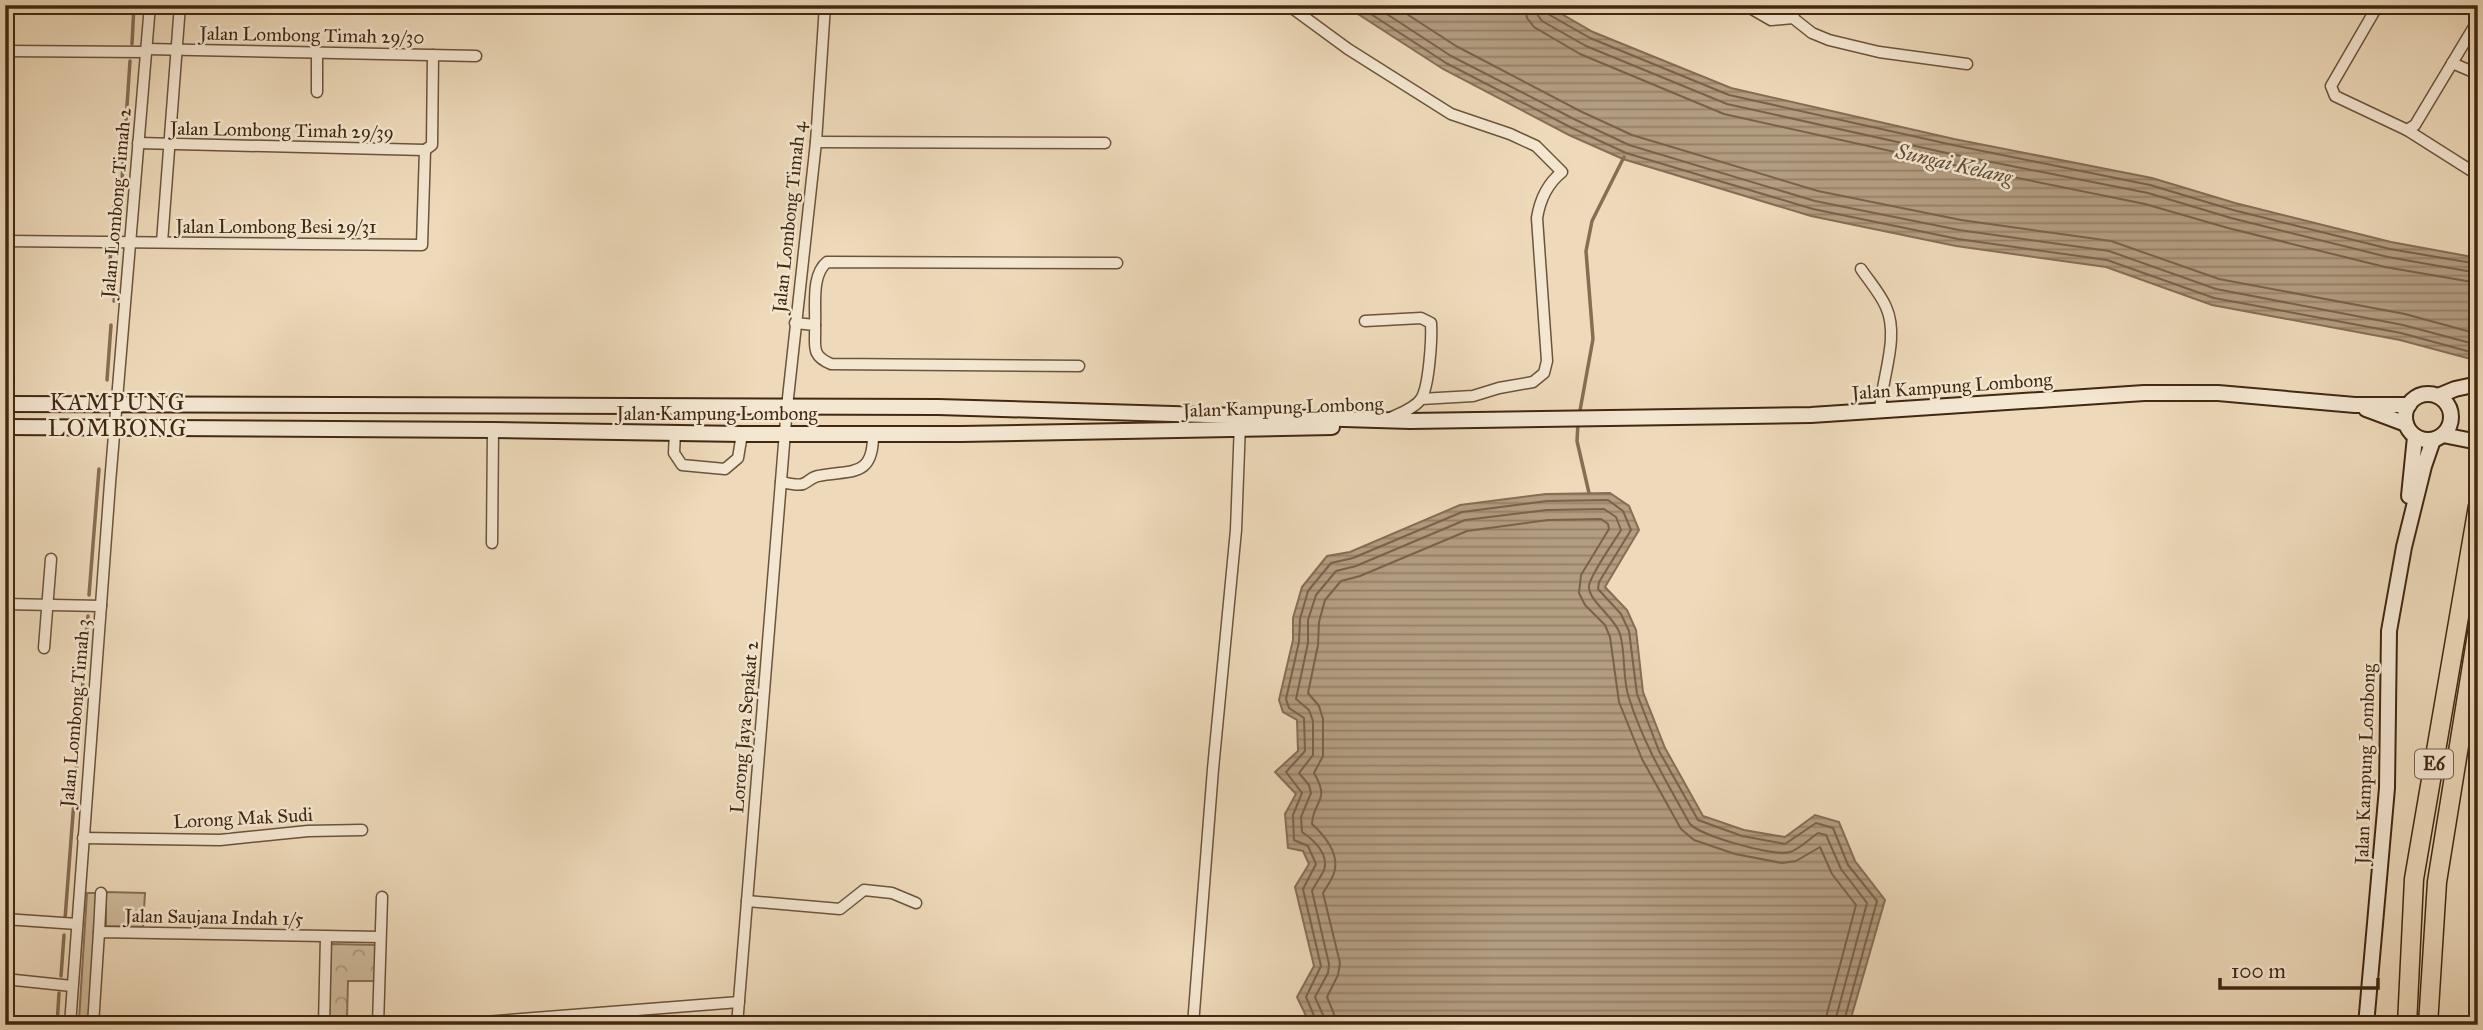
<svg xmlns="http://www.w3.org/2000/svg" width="2483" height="1030" viewBox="0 0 2483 1030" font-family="'IM FELL Great Primer',serif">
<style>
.grass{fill:#d0bc9d;stroke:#887257;stroke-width:2}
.forest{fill:url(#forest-crowns);stroke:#887257;stroke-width:2}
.water{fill:url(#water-rules);stroke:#856e54;stroke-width:2}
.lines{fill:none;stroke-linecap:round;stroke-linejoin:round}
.shore{stroke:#7a6249;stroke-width:2}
.stream{stroke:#856e54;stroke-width:3.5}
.street-casing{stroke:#6c543b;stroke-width:13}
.secondary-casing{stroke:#402811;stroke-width:18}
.highway-casing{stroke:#402811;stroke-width:21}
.street{stroke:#f4e7d2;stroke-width:10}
.secondary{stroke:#f4e7d2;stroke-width:14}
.highway{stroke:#eedaba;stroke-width:18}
.labels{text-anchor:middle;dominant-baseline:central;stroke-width:5;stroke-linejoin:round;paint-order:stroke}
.shield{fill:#f4e7d2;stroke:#76614b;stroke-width:2}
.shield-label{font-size:18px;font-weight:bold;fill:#402811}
.street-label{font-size:19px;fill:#402811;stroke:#f4e7d2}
.water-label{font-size:21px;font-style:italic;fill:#624b33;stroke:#f4e7d2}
.quarter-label{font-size:23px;letter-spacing:2px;fill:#402811;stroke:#f4e7d2}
</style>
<defs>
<pattern id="forest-crowns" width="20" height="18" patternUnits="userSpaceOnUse" patternTransform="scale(1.75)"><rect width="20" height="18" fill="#d0bc9d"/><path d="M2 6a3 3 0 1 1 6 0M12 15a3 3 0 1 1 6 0" fill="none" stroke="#aa997f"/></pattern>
<pattern id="water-rules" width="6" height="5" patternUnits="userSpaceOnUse" patternTransform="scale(1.75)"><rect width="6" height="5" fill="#b39d81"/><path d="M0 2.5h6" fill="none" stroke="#938068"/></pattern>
</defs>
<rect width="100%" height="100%" fill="#eedaba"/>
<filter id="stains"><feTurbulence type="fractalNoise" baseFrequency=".00286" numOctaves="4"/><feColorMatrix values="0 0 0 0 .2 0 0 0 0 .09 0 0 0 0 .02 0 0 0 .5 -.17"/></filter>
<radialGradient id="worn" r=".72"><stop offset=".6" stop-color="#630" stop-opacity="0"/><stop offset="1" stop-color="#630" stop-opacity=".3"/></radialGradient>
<g class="grass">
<path d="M106 892 145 893 143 927 106 926Z"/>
<path d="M87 893H97L89 1021 79 1020Z"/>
</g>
<path class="forest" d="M331 944 376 945 375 981H348L347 1018 329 1017Z"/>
<g class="water">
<path d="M1344 5H1546L1593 32 1731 88 1954 139 2152 178 2235 203 2391 242 2478 258V361L2400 340 2212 305 2106 267 1956 246 1811 216 1623 159 1569 135 1443 69Z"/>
<path d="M1610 493 1629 506 1639 530 1605 587 1627 610 1636 630 1643 692 1665 748 1703 816 1744 830 1785 837 1815 815 1839 822 1855 861 1885 900 1849 1025H1307L1308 1020 1297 997 1314 966 1295 887 1309 864 1303 851 1288 848 1285 814 1296 794 1275 772 1298 751 1297 720 1283 712 1279 700 1293 640V618L1302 587 1327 556 1350 552 1460 505 1546 494Z"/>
</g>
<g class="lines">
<g class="shore">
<path d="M1357 5 1446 63 1572 128 1626 153 1813 209 1958 239 2107 260 2214 298 2401 333 2478 354"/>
<path d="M1373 5 1451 56 1576 120 1629 145 1815 201 1959 230 2109 251 2216 289 2403 325 2478 345"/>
<path d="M1393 5 1456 46 1580 111 1632 135 1818 191 1961 220 2111 241 2219 279 2405 314 2478 334"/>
<path d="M1525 5 1527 18 1534 27 1580 54 1724 114 1949 164 2145 204 2228 228 2385 267 2478 283"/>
<path d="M1536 5 1537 14 1542 21 1586 46 1727 104 1951 154 2148 193 2231 218 2388 257 2478 273"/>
<path d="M1544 5 1548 14 1590 38 1729 95 1953 145 2150 185 2233 210 2390 249 2478 264"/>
<path d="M1315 1025V1018L1306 997 1321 966 1303 889 1316 864 1308 846 1294 840 1293 815 1302 793 1286 772 1305 751 1304 718 1289 708 1286 699 1299 642 1300 619 1308 591 1331 563 1353 558 1462 512 1547 501 1608 500 1623 511 1631 530 1599 582 1598 589 1621 614 1629 631 1637 694 1659 751 1698 820 1742 836 1785 844 1816 823 1833 828 1848 865 1877 901 1843 1025"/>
<path d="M1324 1025 1323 1015 1315 997 1328 973 1329 964 1312 891C1315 884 1321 877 1324 870 1329 854 1314 840 1302 832L1301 817 1311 793 1309 785 1299 773 1313 755V721L1309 710 1296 699 1308 643V620L1316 595 1336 571 1356 566 1465 520 1547 510 1604 509 1616 517 1621 530C1614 542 1590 575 1589 586 1588 601 1615 617 1620 634 1626 655 1622 678 1629 698 1643 743 1667 783 1690 824 1701 836 1775 857 1790 852 1800 849 1809 839 1818 833L1826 835 1841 869 1867 903 1834 1025"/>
<path d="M1334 1025V1014L1327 997 1338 975 1340 963 1323 893C1327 886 1332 880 1334 873 1340 854 1325 836 1312 824 1313 800 1331 802 1314 773L1323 756V719L1319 706 1308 693 1318 645 1319 622 1325 600 1341 581 1360 576 1467 531 1548 520 1601 519 1608 524 1609 529 1581 575 1579 593 1585 605 1605 625 1610 637 1619 702 1642 759 1681 829 1694 840 1735 854 1782 863 1796 861 1820 847 1832 874 1856 905 1824 1025"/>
</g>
<g class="stream">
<path d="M132 44 134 5"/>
<path d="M112 235 114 205 121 195 130 61"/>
<path d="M111 251 107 288 115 295 114 301"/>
<path d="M107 380 111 325"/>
<path d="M1579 416 1593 339 1586 251 1592 221 1624 157"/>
<path d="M1578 423 1577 441 1589 493"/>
<path d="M89 595 99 469"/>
<path d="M65 919 88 616"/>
<path d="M61 976 64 935"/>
<path d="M57 1025 59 993"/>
</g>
<defs>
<g id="street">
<path d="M1288 5 1348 49 1451 114 1510 134 1536 146 1562 172C1547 184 1540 199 1537 218L1547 361 1544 373 1533 382 1499 388 1473 396 1421 399"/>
<path d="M1745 5 1771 20 1793 18"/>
<path d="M2378 5 2331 86 2335 96 2407 130 2415 125 2478 20"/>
<path d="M1793 18 1812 33 1829 40 1879 52 1967 64"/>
<path d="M1793 18 1796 5"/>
<path d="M146 49 476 56"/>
<path d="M5 51 146 52"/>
<path d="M2452 63 2478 74"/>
<path d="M317 92V53"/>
<path d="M2407 130 2478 175"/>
<path d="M816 142 1105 143"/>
<path d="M138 143 425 150"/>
<path d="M425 150 432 145 433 55"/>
<path d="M5 241 422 245 425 150"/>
<path d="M162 242 180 5"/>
<path d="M1861 269C1869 281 1880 293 1886 307 1900 338 1881 379 1880 412"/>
<path d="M1365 321 1421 318 1431 323C1432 339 1429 387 1421 399 1414 409 1398 414 1388 419"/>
<path d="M795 323 815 325C816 346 810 355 831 364L1079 366"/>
<path d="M815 325C816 305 811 275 827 262L1117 263"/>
<path d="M675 432 674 453 682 465 725 469 738 458 742 434"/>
<path d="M781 482C787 483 797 486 803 484 808 482 812 477 818 476 849 469 874 480 873 433"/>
<path d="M492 543 493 430"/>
<path d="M5 604 101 606"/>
<path d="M44 648 51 559"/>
<path d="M83 838 220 840 308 831 362 830"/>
<path d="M747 901 840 909 864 890 892 893 916 903"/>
<path d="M5 919 77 924"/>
<path d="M99 932 101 893"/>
<path d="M5 979 72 986"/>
<path d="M70 1024 83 1025"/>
<path d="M458 1024 739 1002"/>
<path d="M70 1025 110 483 150 5"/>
<path d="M93 1025 99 932 380 937"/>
<path d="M324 1025 326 937"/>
<path d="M378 1025 382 897"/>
<path d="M737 1025 787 407 816 142 825 5"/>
<path d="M1193 1025 1213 769 1236 530 1240 423"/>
</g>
<g id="secondary">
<circle cx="2428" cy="417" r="23"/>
<path d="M2438 396 2455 389 2478 384"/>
<path d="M5 404 938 407 1410 421 1811 415 2144 393H2218L2355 405H2409"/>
<path d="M2366 409 2406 424"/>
<path d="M5 427 493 430 742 434H961L1332 427"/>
<path d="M2443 435 2478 442"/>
<path d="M2409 496 2415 437"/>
<path d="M2366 1025 2387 788 2389 631 2404 547 2424 466 2433 440"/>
</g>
<g id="highway">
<path d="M2407 1025 2414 879 2478 506"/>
<path d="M2428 1025 2437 882 2478 628"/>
</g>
</defs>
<use href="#street" class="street-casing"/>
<use href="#secondary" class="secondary-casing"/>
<use href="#highway" class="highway-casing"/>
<use href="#street" class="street"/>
<use href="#secondary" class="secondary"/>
<use href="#highway" class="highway"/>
</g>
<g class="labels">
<rect class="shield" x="2415" y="749.5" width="38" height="29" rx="5"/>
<g class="shield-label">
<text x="2434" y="764">E6</text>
</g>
<g class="street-label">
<text transform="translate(312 35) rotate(1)">Jalan Lombong Timah 29/30</text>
<text transform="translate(282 130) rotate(1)">Jalan Lombong Timah 29/39</text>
<text transform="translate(116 203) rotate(-85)">Jalan Lombong Timah 2</text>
<text transform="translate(789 217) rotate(-84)">Jalan Lombong Timah 4</text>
<text x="276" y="226">Jalan Lombong Besi 29/31</text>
<text transform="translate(1952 386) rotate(-4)">Jalan Kampung Lombong</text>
<text transform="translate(1283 407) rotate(-2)">Jalan Kampung Lombong</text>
<text x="717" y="413">Jalan Kampung Lombong</text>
<text transform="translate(75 713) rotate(-85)">Jalan Lombong Timah 3</text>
<text transform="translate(744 727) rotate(-85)">Lorong Jaya Sepakat 2</text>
<text transform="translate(2365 764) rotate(-88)">Jalan Kampung Lombong</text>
<text transform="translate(243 818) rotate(-3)">Lorong Mak Sudi</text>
<text transform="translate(214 917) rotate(1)">Jalan Saujana Indah 1/5</text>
</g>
<g class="water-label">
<text transform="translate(1954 164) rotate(13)">Sungai Kelang</text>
</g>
<g class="quarter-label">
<text x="118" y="402">KAMPUNG<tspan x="118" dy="26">LOMBONG</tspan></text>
</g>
</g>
<rect width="2483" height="1030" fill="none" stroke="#eedaba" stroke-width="28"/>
<rect x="7" y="7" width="2469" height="1016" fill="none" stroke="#402811" stroke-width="3.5"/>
<rect x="14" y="14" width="2455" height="1002" fill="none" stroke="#402811" stroke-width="2"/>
<path d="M2220 978v10h158v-10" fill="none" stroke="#402811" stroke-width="3.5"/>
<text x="2231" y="978" font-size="21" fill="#402811" stroke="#f4e7d2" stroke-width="5" paint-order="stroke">100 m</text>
<rect width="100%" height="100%" filter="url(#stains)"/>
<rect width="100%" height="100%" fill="url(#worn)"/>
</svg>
